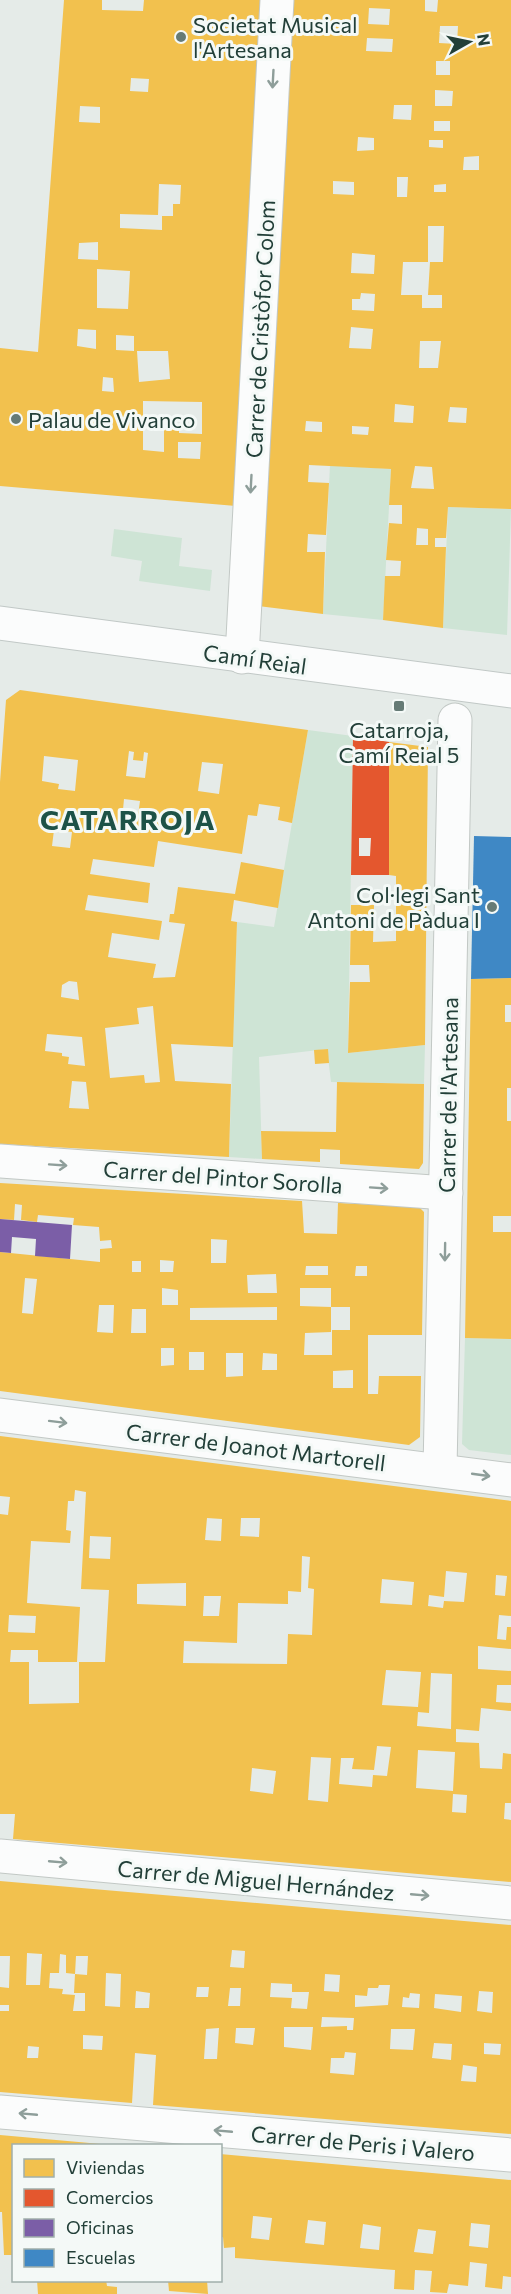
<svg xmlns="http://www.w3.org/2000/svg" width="511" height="2294" viewBox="0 0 511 2294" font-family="Commissioner,sans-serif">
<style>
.green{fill:#cee4d5}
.homes{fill:#f2c14e;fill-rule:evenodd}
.shops{fill:#e4572e;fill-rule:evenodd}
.offices{fill:#7b5ea7}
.schools{fill:#3f88c5}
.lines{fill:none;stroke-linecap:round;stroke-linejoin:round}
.street-casing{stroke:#c2c8c5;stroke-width:35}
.secondary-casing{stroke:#c1c8c6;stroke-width:35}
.street{stroke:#fbfcfc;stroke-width:33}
.secondary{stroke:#fbfcfc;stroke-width:33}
.oneway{stroke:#8e9e9a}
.poi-dot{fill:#667b76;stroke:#f4f9f7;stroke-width:2}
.labels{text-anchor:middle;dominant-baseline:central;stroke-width:6;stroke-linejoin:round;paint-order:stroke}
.poi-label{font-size:22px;fill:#223f38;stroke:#f4f9f7;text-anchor:start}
.street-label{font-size:22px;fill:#223f38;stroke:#f4f9f7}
.district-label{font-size:28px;font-weight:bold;letter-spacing:1.5px;fill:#1d5247;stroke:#f4f9f7}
</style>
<rect width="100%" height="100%" fill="#e5ebe8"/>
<g class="green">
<path d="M330 465 391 469 383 620 323 614Z"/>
<path d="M448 507 511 509 507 635 443 628Z"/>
<path d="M114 529 182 538 179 566 212 570 210 591 139 581 142 561 111 556Z"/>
<path d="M308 730 353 736 348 1053 425 1045 424 1084 331 1082 327 1049 259 1057 262 1159 229 1157 237 922 274 927Z"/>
<path d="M465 1338 511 1339V1455L469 1450 462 1444Z"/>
</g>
<g class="homes">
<path d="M64 0H102V10L143 11 144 0H263L236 506 0 486V348L38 352ZM131 78 149 79 148 92 130 91ZM80 106 100 107V123L79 122ZM159 184 181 185 180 204H173V216H162V230L120 228V214L158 215ZM98 242V260L78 259 79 243ZM97 269 130 271 128 309 97 308ZM78 329 96 330V349L77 346ZM116 335 134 336V351L116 350ZM137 351H168L170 379 139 382ZM103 377 113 378 114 392 102 391ZM143 401 202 402V434L179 433V425H164V452L143 450ZM178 442H201L200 459 178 458Z"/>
<path d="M290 0H425V11L437 12 438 0H511V509L448 507 446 538H435V547H446L443 628 383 620 385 576H400L401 561 386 560 389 523 402 524V505H389L391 469 309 465 308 482 329 483 326 535 308 534 307 552H325L323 614 258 606ZM369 8 390 9 389 25 368 24ZM440 26H458L457 44 439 43ZM367 38 393 39 392 52 366 51ZM436 61H450V75H436ZM435 90 453 91 452 106H435ZM394 105H412L411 120 393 119ZM434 121H450V131H434ZM358 137 374 138V150L357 151ZM429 140H443V148L429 147ZM479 156V170H463L464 157ZM397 177H408L407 197H397ZM333 181 354 182V195L333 194ZM446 184V192H434V185ZM428 226H444L443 262H430L428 295H442V308H422V295H401L403 262H428ZM352 253 375 255 374 274 351 273ZM361 293 375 294 374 311 352 310V299H360ZM351 327 373 329 371 349 349 348ZM420 341H441L438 368H419ZM395 404 414 406 413 423 394 422ZM450 407 467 408 466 423 448 422ZM306 421 322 422V432L305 431ZM352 426 369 427 368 435 352 434ZM415 466 432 467 434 489 411 488ZM417 528 428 529V545H416Z"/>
<path d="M20 690 308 730 292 823 278 820 280 807 259 804 257 816 248 815 242 854 158 841 154 867 93 859 90 874 150 883 148 903 88 895 85 910 162 921 159 940 112 933 108 957 156 964 153 978 175 977 185 924 169 922 170 914H174L178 887 235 894 241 862 284 870 278 908 234 900 231 921 237 922 233 1047 171 1044 175 1081 231 1084 229 1157 0 1144V782L6 700ZM129 751 134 752 133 760 143 761 144 752 148 753 145 778 126 776ZM44 756 78 760 75 791 58 789 59 784 42 781ZM202 762 223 764 219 794 198 791ZM124 799 140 801 137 822 122 820ZM54 830 72 832 70 848 52 846ZM69 981 77 982 79 1000 61 997 62 985ZM153 1006 160 1082 145 1083 144 1075 110 1078 105 1028 139 1024 137 1008ZM47 1034 82 1037 85 1066 68 1064 69 1057 62 1056V1053L45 1051ZM72 1081 86 1082 89 1109 69 1108Z"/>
<path d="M389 742 428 747 425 1045 348 1053 350 982H370L369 965H350L351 905H374L373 942 396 941V876L389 875Z"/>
<path d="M511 978V1005H505V1022H511V1088H507V1121H511V1216H493V1232H511V1339L465 1338 471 979Z"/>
<path d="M328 1049 329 1063 315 1064 314 1050Z"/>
<path d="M337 1082 424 1084 423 1163 419 1169 340 1164V1150L320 1149V1162L262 1159 261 1131 336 1132Z"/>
<path d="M0 1183 302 1201 304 1233 337 1234 338 1203 419 1207 424 1212 422 1335H368V1394H378L379 1376H421L420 1437 409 1445 0 1391V1252L100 1262V1249L112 1248 111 1240 100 1241 99 1227 73 1225 74 1218 38 1215 37 1222 21 1220 22 1205 15 1204 14 1220 0 1219ZM211 1239 227 1240 226 1263H211ZM160 1260 174 1261 173 1272H160ZM132 1261H141V1272H132ZM306 1266H328V1275H305ZM356 1266H367V1276H355ZM276 1274 277 1293H248L247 1275ZM25 1278 37 1279 33 1314 22 1313ZM162 1288 178 1290V1305H162ZM300 1288H331V1307L300 1306ZM99 1305H114L113 1333 97 1332ZM277 1307V1320H190V1308ZM331 1307H350V1330H332V1355H304L305 1333 331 1332ZM132 1309H146V1333H131ZM161 1348H174V1365L161 1366ZM189 1352H204V1370H189ZM226 1353H243V1376L226 1377ZM263 1353 277 1354V1370H262ZM353 1370V1388H333V1371Z"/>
<path d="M0 1436 511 1501V1616L499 1615 497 1639 506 1640 507 1627H511V1649L478 1646V1669L511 1671V1685H497L496 1702 511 1703V1711L481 1708 479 1731 456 1729V1742L479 1743 480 1768 502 1769 503 1753 511 1754V1803H505L504 1819 511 1820V1882L13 1839 15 1814H0V1514L8 1515 10 1497 0 1496ZM75 1490 86 1492 81 1589 109 1590 105 1662H79V1703L29 1704V1662H10L11 1650H38V1662H77L80 1607 27 1603 31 1541 70 1543 71 1531 66 1530 68 1501H74ZM207 1518 222 1519 221 1541 205 1540ZM241 1518H260L259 1537 240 1536ZM90 1536 111 1537 110 1559 89 1558ZM302 1556 310 1557 308 1588 314 1589 312 1635 288 1634 287 1664 183 1663 184 1641 237 1643 238 1603 288 1604V1591L301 1592ZM446 1571 467 1573 464 1602 444 1601 443 1608 428 1606 429 1595 444 1597ZM496 1575 507 1576 505 1596 495 1595ZM382 1579 414 1582 412 1605 380 1603ZM186 1583V1606L137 1604V1584ZM204 1596H221L219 1616H203ZM9 1615 36 1616 35 1633 8 1632ZM386 1670 421 1672 418 1707 382 1705ZM431 1673 452 1674 451 1729 417 1726 418 1712 429 1713ZM377 1746 391 1747 387 1776 373 1775 372 1787 339 1784 341 1758H354L352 1769 374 1770ZM418 1750 455 1752 453 1791 416 1788ZM311 1757 331 1758 328 1802 308 1800ZM252 1768 276 1771 273 1794 250 1791ZM453 1794 467 1795 466 1813 452 1812Z"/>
<path d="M0 1881 511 1925V2134L153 2105 156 2055 135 2053 132 2103 0 2092V2011H9V2005H0V1987L9 1988 10 1956H0ZM232 1950 245 1951 244 1968 230 1967ZM27 1953 42 1954 40 1985H26ZM60 1954 66 1955V1973L75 1974 74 1993H85V2011H73L75 1995 62 1994 63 1989 49 1988 50 1973H59ZM76 1956H88L87 1975 75 1974ZM106 1973 121 1974 120 2007 105 2006ZM325 1974 340 1975 339 1992 324 1991ZM271 1983 292 1984V1992H309L307 2009 291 2008 292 1998 270 1997ZM379 1985H390L388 2005 355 2007V1995L367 1996 368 1988H378ZM197 1987H209L208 1997H196ZM230 1988H241L240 2006H228ZM136 1991 150 1993 149 2008H135ZM479 1991 493 1992 492 2013 477 2011ZM410 1993 420 1994 419 2008 402 2007 403 1997 409 1998ZM435 1994 462 1996 461 2012 434 2008ZM322 2017 354 2018 353 2030H347V2026L321 2027ZM284 2027H313L311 2050 284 2047ZM219 2028 217 2059H204L206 2029ZM236 2028H255L253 2045 235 2043ZM391 2029H415L413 2050 390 2049ZM83 2035 103 2036 102 2050 83 2049ZM434 2043 452 2044 451 2060 432 2058ZM484 2043 501 2044 500 2055 484 2054ZM28 2046 39 2047 38 2058H27ZM345 2052 356 2053 354 2075 330 2073 331 2058H344ZM463 2065 477 2067 476 2082 461 2081Z"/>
<path d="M0 2135 101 2144 14 2146V2255H4L2 2212H0Z"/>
<path d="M220 2154 511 2180V2277L503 2276 502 2289 485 2287 487 2264 470 2262 468 2286 449 2284 447 2293 430 2292 432 2271 415 2270 414 2290 394 2289 395 2270 235 2258V2247L224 2248 223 2237 220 2238ZM253 2216 272 2218 269 2240 251 2238ZM308 2220 326 2222 324 2245 305 2243ZM471 2223 490 2225 488 2248 469 2246ZM363 2224 381 2227 379 2250 360 2248ZM418 2229 436 2231 433 2254 414 2252Z"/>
<path d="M37 2280H106L107 2286 117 2287V2294H38Z"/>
<path d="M168 2280H207L208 2294 169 2291Z"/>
</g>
<path class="shops" d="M353 736 389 742V875H351ZM359 838H371L370 856H359Z"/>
<path class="offices" d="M0 1219 72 1225 70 1259 35 1256 36 1239 12 1237 11 1253 0 1252Z"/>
<path class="schools" d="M474 836 511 837V978L471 979Z"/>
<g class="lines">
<defs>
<g id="street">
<path d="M242 657 277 0"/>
<path d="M0 1161 446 1193"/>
<path d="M0 1415 511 1480"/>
<path d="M440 1470 455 720"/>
<path d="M0 1856 511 1903"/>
<path d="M0 2112 511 2155"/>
</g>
<path id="secondary" d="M0 623 511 691"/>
</defs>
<use href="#street" class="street-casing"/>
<use href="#secondary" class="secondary-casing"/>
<use href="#street" class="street"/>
<use href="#secondary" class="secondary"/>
</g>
<defs><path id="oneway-shaft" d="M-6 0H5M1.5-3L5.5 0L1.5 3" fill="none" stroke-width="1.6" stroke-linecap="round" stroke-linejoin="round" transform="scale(1.5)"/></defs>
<g class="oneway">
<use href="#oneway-shaft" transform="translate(273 79) rotate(93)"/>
<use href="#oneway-shaft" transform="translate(251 484) rotate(93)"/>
<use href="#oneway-shaft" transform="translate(58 1165) rotate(4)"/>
<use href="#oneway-shaft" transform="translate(379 1188) rotate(4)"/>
<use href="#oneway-shaft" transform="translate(445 1252) rotate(91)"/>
<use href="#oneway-shaft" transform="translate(58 1422) rotate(7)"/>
<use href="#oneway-shaft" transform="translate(481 1475) rotate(8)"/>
<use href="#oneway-shaft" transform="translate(58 1862) rotate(5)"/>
<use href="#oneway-shaft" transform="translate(420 1895) rotate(5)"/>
<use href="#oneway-shaft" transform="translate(28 2114) rotate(-175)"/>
<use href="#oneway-shaft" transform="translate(223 2131) rotate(-175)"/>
</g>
<g class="poi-dot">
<circle cx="181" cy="37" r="6"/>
<circle cx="16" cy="419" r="6"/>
<rect x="393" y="700" width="12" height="12" rx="3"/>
<circle cx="492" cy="907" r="6"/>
</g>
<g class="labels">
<g class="poi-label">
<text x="193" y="24">Societat Musical<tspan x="193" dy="25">l'Artesana</tspan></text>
<text x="28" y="419">Palau de Vivanco</text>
<text x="399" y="729" text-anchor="middle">Catarroja,<tspan x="399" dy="25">Camí Reial 5</tspan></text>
<text x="480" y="894" text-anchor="end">Col·legi Sant<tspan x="480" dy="25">Antoni de Pàdua I</tspan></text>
</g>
<g class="street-label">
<text transform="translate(260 329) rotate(-87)">Carrer de Cristòfor Colom</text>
<text transform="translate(255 659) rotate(8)">Camí Reial</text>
<text transform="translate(448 1095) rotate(-89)">Carrer de l'Artesana</text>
<text transform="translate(223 1177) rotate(4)">Carrer del Pintor Sorolla</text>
<text transform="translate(256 1447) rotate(7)">Carrer de Joanot Martorell</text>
<text transform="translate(256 1880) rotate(5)">Carrer de Miguel Hernández</text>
<text transform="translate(363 2143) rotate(5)">Carrer de Peris i Valero</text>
</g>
<g class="district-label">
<text x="128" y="819">CATARROJA</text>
</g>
</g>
<rect x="12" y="2144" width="210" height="138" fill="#f4f9f7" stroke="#a0afab" stroke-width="1.5"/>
<rect x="24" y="2159" width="30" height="18" fill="#f2c14e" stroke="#a0afab" stroke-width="1.5"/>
<text x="66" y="2174" font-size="18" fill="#223f38">Viviendas</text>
<rect x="24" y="2189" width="30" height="18" fill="#e4572e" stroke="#a0afab" stroke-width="1.5"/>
<text x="66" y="2204" font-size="18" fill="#223f38">Comercios</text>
<rect x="24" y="2219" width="30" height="18" fill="#7b5ea7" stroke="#a0afab" stroke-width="1.5"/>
<text x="66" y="2234" font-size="18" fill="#223f38">Oficinas</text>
<rect x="24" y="2249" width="30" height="18" fill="#3f88c5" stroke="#a0afab" stroke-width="1.5"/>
<text x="66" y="2264" font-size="18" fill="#223f38">Escuelas</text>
<g transform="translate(469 42) rotate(81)" stroke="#f4f9f7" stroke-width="4.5" paint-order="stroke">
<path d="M0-4.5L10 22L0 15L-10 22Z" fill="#223f38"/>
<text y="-9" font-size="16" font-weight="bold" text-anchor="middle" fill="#223f38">N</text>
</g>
</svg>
